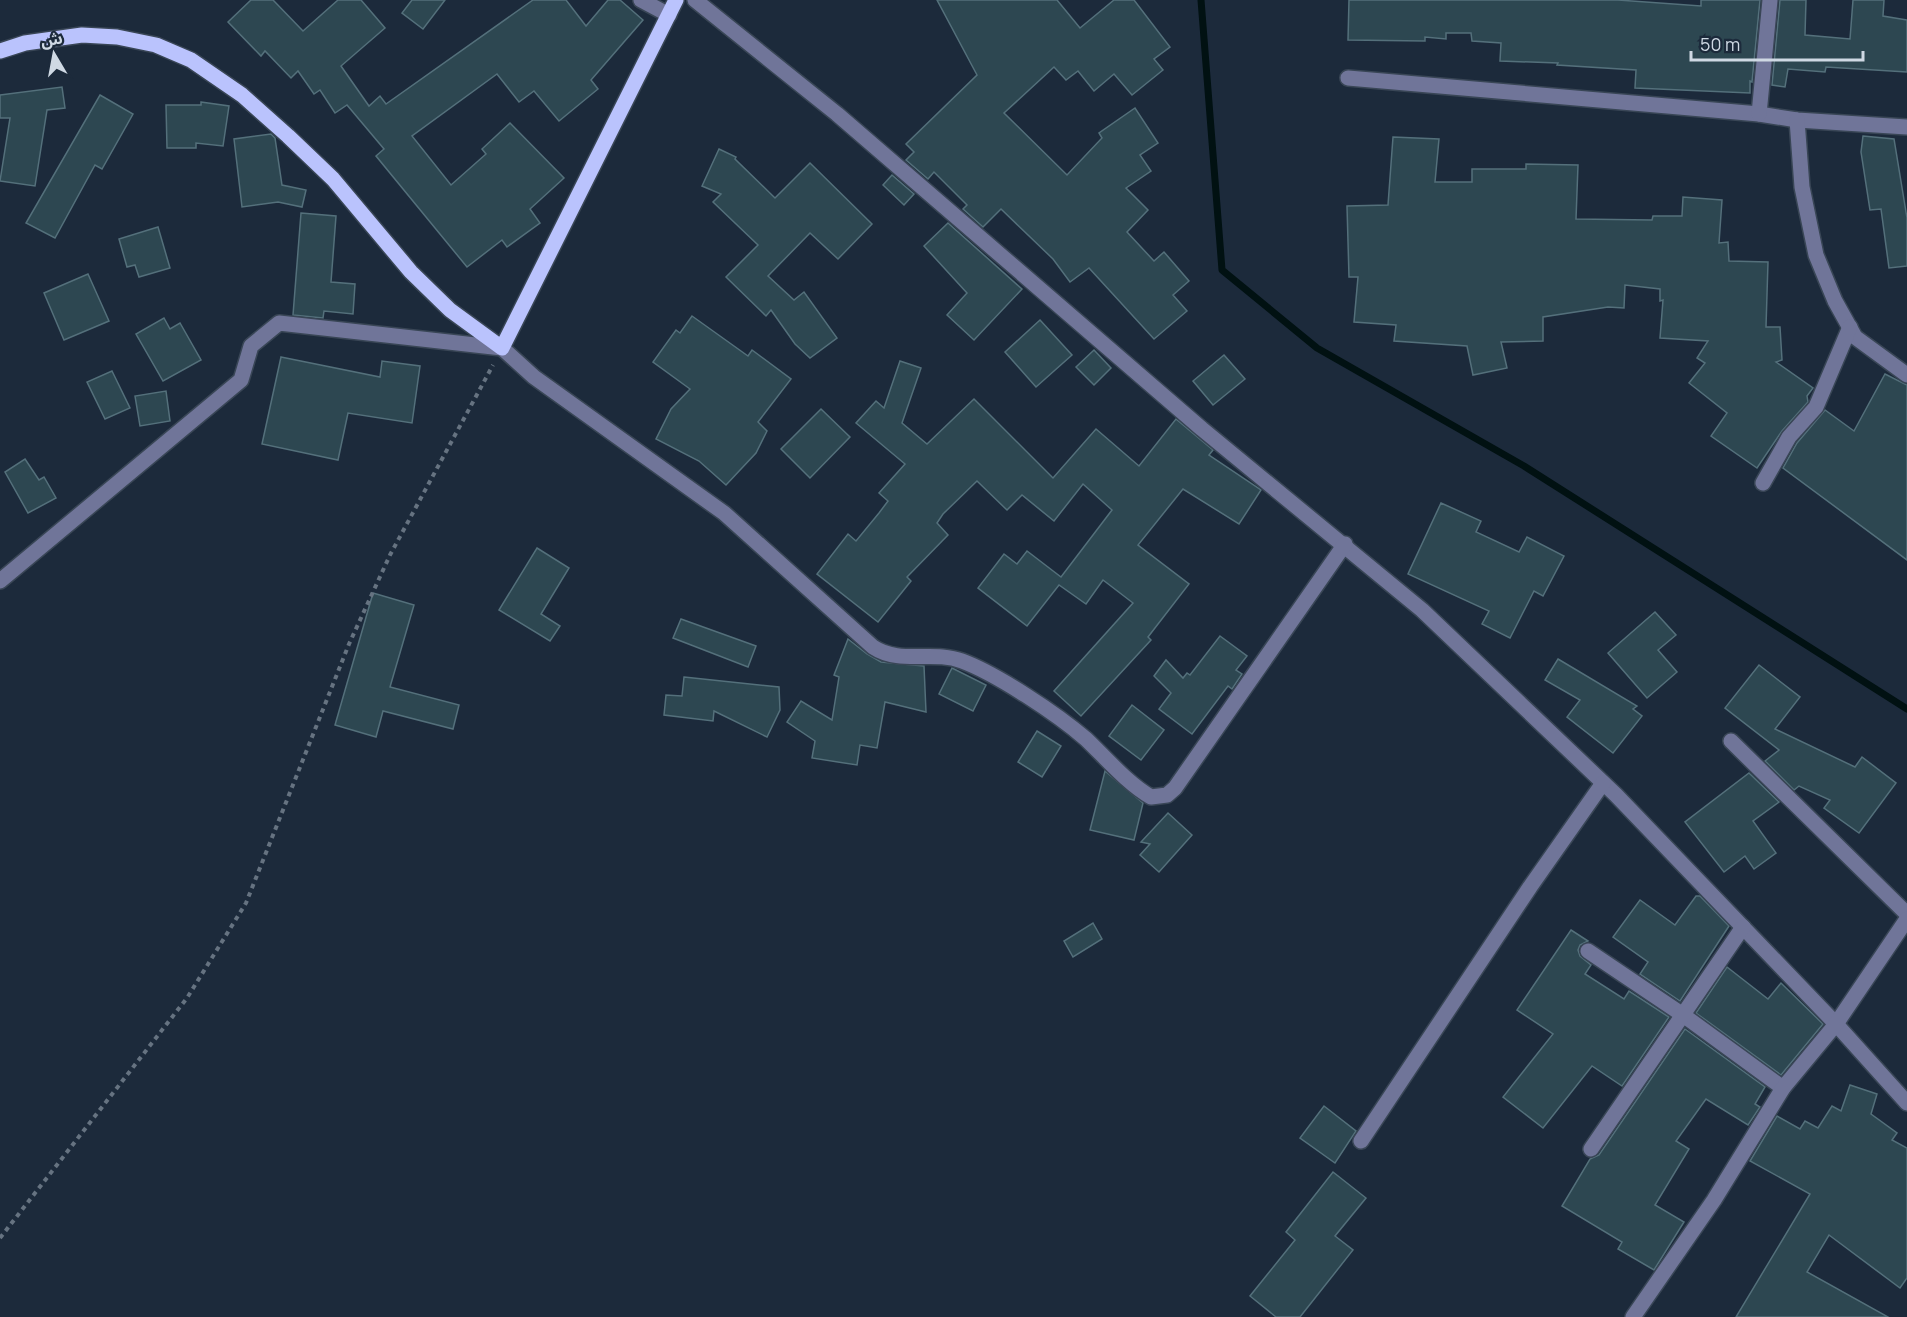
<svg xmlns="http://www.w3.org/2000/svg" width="1907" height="1317" viewBox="0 0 1907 1317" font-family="Manrope,'Noto Sans Arabic',sans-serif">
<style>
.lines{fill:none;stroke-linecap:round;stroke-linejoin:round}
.stream{stroke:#011112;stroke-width:7}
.building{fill:#2d4751;stroke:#54707b;stroke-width:1.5}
.minor-casing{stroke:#394656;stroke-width:18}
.major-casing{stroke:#394656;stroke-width:18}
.path{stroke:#667381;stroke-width:4;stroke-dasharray:4.5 4.5;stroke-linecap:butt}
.minor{stroke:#707599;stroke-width:15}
.major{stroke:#bac3fd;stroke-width:15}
</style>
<rect width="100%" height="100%" fill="#1c2a3b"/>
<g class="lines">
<path class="stream" d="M1201 0 1222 270 1317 348 1524 466 1907 709"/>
</g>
<g class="building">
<path d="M251 0H273L303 31 338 0H361L385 28 341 66 369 106 380 96 386 104 533 0H566L586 26 608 0H620L643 20 591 80 598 89 559 121 534 91 519 102 497 74 412 136 451 185 486 154 482 149 510 123 564 178 530 209 540 223 507 247 502 240 467 267 376 156 384 149 347 105 335 113 320 90 314 94 298 71 291 78 265 51 261 56 228 22Z"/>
<path d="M412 0H445L423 29 402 13Z"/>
<path d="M937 0H1057L1080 28 1114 0H1134L1170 47 1154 59 1163 70 1132 95 1114 74 1094 91 1078 71 1066 80 1054 67 1004 113 1067 175 1102 138 1099 133 1135 108 1158 143 1140 155 1151 171 1126 188 1148 210 1127 232 1154 261 1164 252 1189 281 1173 295 1187 311 1154 339 1089 268 1070 282 1053 259 1001 209 983 227 963 209 967 205 934 172 928 179 906 160 914 152 906 144 977 75Z"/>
<path d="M1349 0H1618L1701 6V0H1760L1752 82 1750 81V93L1635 88 1636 70 1557 65 1558 63 1500 61 1501 43 1472 41 1471 33H1446V39L1425 37V41L1348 40Z"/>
<path d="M1780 0H1806L1805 35 1850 39 1853 0H1884L1883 16 1907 20V72L1826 67 1825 72 1788 69 1785 87 1772 85Z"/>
<path d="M62 87 65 108 47 110 35 186 0 181 10 118H0V95Z"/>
<path d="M100 95 133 114 102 169 95 165 55 238 26 223Z"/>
<path d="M201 102 229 106 223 146 196 143V148H167L166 105H201Z"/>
<path d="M271 134 275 138 282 185 306 190 302 207 278 202 242 207 234 139Z"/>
<path d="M1863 136 1894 139 1907 218V266L1889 268 1881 209 1870 210 1861 152Z"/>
<path d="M1393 137 1439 139 1435 182H1472V169H1526V164L1578 165 1576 219 1652 220 1653 216H1682L1683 197 1722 200 1719 243 1728 242 1729 261 1768 262 1766 327H1780L1782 360 1776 362 1813 388 1807 396 1808 402 1782 431 1757 468 1711 436 1727 413 1689 383 1705 363 1697 358 1708 341 1660 338 1663 300 1660 301V289L1625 285 1624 308 1608 307 1543 317V341L1501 342 1507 368 1473 375 1467 346 1394 341 1396 325 1354 322 1358 277H1349L1347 206 1388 205Z"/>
<path d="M719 149 736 157 735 159 775 198 810 163 872 224 838 259 810 233 768 276 794 300 804 292 837 338 810 358 795 344 771 310 766 316 726 277 758 245 713 202 721 194 702 186Z"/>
<path d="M892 175 914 194 904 205 883 185Z"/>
<path d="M301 213 336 216 331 282 355 284 353 314 324 311 323 318 293 315Z"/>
<path d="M948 223 1022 289 974 340 947 315 967 293 924 246Z"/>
<path d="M158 227 170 268 139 277 135 265 127 267 119 239Z"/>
<path d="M88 274 109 321 64 340 44 293Z"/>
<path d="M692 316 748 356 752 350 791 379 758 422 767 431 756 453 726 485 699 461 656 439 671 409 690 389 653 362 676 330 680 333Z"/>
<path d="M164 318 170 329 180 323 201 360 163 381 136 334Z"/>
<path d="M1040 320 1072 355 1036 387 1005 352Z"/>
<path d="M1094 350 1111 368 1094 385 1076 367Z"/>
<path d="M1224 355 1245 379 1213 405 1193 381Z"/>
<path d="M281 357 380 377 382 361 420 366 412 423 348 413 338 460 262 444Z"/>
<path d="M900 361 921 368 902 423 927 444 974 399 1053 478 1096 429 1139 466 1176 419 1213 450 1209 455 1261 490 1239 524 1183 489 1138 545 1189 584 1148 637 1151 640 1081 716 1054 691 1133 603 1103 580 1086 604 1059 585 1027 626 978 588 1004 554 1017 564 1027 551 1061 577 1112 510 1083 484 1054 521 1022 495 1007 510 977 481 943 514 937 523 948 535 907 577 911 581 878 622 817 574 848 534 856 541 879 513 888 501 879 493 905 464 856 423 876 401 884 408Z"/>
<path d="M112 371 130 408 105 419 87 382Z"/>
<path d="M1885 374 1907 385V560L1783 468 1797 443 1825 410 1854 431Z"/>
<path d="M166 391 170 421 140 426 135 396Z"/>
<path d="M821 409 850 437 810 478 781 449Z"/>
<path d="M25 459 39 480 44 477 56 498 28 513 5 472Z"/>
<path d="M1441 503 1481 521 1476 532 1519 552 1527 537 1564 556 1543 596 1534 591 1510 638 1482 624 1489 611 1408 574Z"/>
<path d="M537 548 569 568 541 614 560 626 550 641 499 610Z"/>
<path d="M373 593 414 605 390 687 459 705 453 729 383 711 376 737 335 725Z"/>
<path d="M1655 612 1676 635 1658 650 1677 672 1647 698 1608 653Z"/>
<path d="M681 619 756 646 748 667 673 638Z"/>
<path d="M1220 636 1247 656 1236 670 1242 674 1232 689 1228 686 1192 734 1159 709 1171 693 1154 676 1166 660 1183 678 1187 673 1190 675Z"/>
<path d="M848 639 867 654 881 662 924 666 926 712 885 702 877 748 860 745 857 765 812 758 815 741 787 722 801 701 832 720 839 677 834 675Z"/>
<path d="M1558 659 1637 706 1633 709 1642 716 1613 753 1567 717 1580 700 1545 680Z"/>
<path d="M1759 665 1800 697 1775 729 1855 767 1862 757 1896 783 1859 833 1824 808 1830 800 1799 786 1794 790 1765 761 1779 750 1725 708Z"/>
<path d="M952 668 986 685 973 711 939 694Z"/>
<path d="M684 677 779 687 780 710 767 737 714 711 713 721 664 715 666 695 682 696Z"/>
<path d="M1132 705 1164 730 1141 760 1109 736Z"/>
<path d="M1037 731 1061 746 1042 777 1018 762Z"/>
<path d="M1105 771 1143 803 1134 840 1090 830Z"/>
<path d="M1749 773 1779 802 1753 821 1776 853 1754 869 1745 856 1724 872 1685 822Z"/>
<path d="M1168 813 1192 835 1159 872 1140 855 1150 844 1141 842Z"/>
<path d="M1696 896H1700L1729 926 1680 1001 1640 974 1648 962 1613 937 1640 900 1675 925Z"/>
<path d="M1093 923 1102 939 1073 957 1064 941Z"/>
<path d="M1571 930 1588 941 1580 945 1578 950 1580 956 1591 965 1585 974 1624 999 1629 991 1669 1017 1622 1086 1592 1066 1543 1128 1503 1097 1553 1034 1517 1010Z"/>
<path d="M1727 967 1768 999 1781 983 1823 1024 1781 1075 1696 1013Z"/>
<path d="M1685 1029 1765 1087 1755 1104 1760 1107 1748 1125 1706 1099 1676 1141 1689 1149 1655 1205 1684 1222 1654 1270 1618 1249 1622 1242 1562 1206 1590 1159 1599 1155Z"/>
<path d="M1850 1085 1877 1094 1871 1114 1897 1133 1892 1140 1907 1148V1278L1900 1288 1829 1235 1807 1272 1888 1317H1736L1810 1194 1750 1161 1777 1116 1800 1129 1805 1121 1818 1128 1832 1106 1841 1111Z"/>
<path d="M1324 1106 1356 1131 1335 1163 1300 1138Z"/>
<path d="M1333 1172 1366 1198 1335 1236 1353 1250 1300 1317H1276L1250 1296 1295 1240 1286 1232Z"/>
</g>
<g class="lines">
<defs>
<g id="minor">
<path d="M641 0 669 15"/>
<path d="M695 0 837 114 1202 429 1422 610 1616 795 1836 1024 1907 1103"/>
<path d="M1348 78 1759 114 1797 120 1907 127"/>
<path d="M1759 114 1770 0"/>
<path d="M1797 120 1802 187 1816 255 1835 301 1855 337 1907 375"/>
<path d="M1763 483 1789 437 1816 407 1850 327"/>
<path d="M0 581 241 380 251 346 279 323 502 348 534 377 724 513 873 647C900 665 933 650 962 661 997 674 1057 714 1086 739 1106 758 1127 783 1151 797L1167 795 1175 788 1345 544"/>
<path d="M1731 741 1907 914"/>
<path d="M1588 951 1683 1015 1783 1088"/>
<path d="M1361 1141 1530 887 1603 783"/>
<path d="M1591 1149 1743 927"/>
<path d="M1633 1317 1714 1200 1783 1088 1836 1024 1907 919"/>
</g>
<path id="major" d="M0 51 25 43 82 35 117 37 156 45 191 60 242 95 288 136 333 179 411 272 450 310 502 348 676 0"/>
</defs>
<use href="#minor" class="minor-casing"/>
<use href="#major" class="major-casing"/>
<path class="path" d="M0 1238 187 998 246 903 349 644 390 555 493 365"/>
<use href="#minor" class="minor"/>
<use href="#major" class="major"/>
</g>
<g transform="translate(54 54) rotate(350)" stroke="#1c2a3b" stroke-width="4.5" paint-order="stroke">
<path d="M0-4.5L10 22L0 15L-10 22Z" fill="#cfd9e4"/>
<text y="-9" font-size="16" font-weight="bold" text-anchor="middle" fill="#cfd9e4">ش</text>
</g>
<path d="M1691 51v9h172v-9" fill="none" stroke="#cfd9e4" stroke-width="3"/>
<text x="1700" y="51" font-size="18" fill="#cfd9e4" stroke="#1c2a3b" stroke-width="4.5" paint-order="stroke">50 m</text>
</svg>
